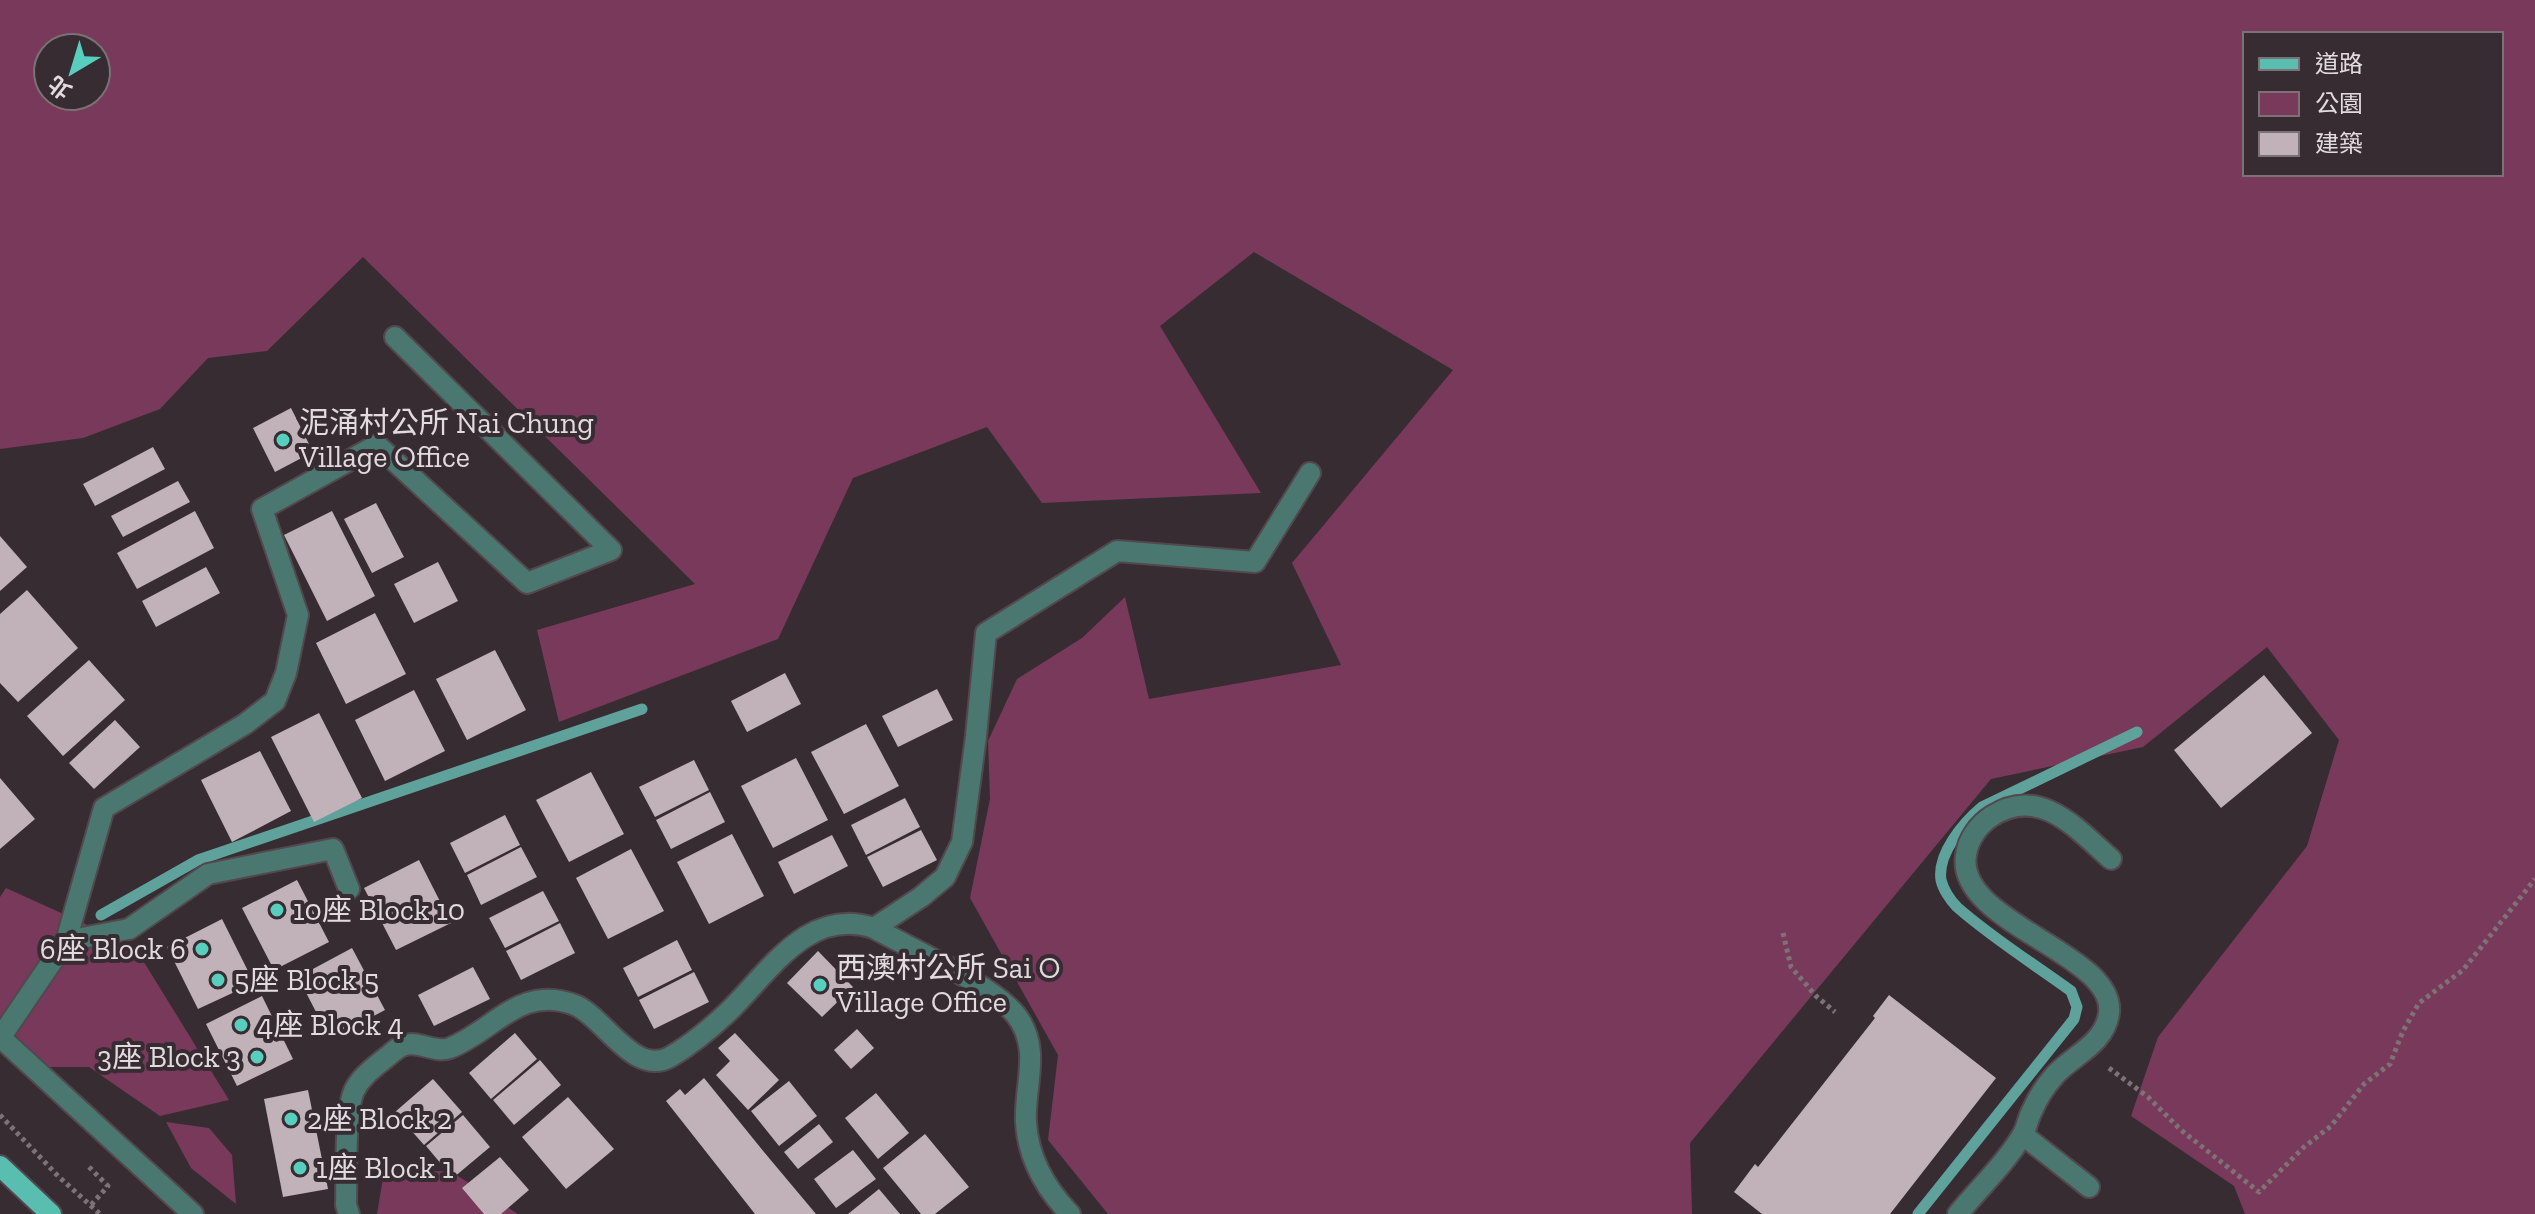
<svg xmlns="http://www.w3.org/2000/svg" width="2535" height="1214" viewBox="0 0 2535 1214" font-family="'Zilla Slab','Noto Sans TC',serif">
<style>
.green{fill:#79395b;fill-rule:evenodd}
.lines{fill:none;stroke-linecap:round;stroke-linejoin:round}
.stream{stroke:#5fa29b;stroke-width:11}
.building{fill:#c0b2b8}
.minor-casing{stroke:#52484d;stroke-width:24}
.major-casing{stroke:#52484d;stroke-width:24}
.path{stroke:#7d7377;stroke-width:5;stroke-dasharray:4 4;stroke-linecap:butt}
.minor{stroke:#4a7770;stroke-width:20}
.major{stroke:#59bdb0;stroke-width:20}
.poi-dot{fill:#58cebf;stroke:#372c31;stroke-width:3}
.labels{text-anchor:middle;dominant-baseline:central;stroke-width:8;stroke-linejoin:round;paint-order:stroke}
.poi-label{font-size:30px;fill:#e2dadd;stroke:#372c31;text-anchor:start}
</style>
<rect width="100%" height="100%" fill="#372c31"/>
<g class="green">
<path d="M0 0H2535V1214H2245L2234 1186 2131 1116 2158 1037 2307 846 2339 740 2267 647 2143 747 1991 779 1690 1143 1692 1214H1108L1048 1140 1058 1055 970 898 990 799 988 741 1017 679 1082 638 1125 597 1149 699 1341 665 1292 563 1453 370 1254 252 1160 326 1261 493 1042 503 987 427 853 478 778 639 559 722 537 630 695 584 363 257 267 351 208 358 160 409 83 438 0 449ZM2245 34H2501V174H2245ZM48 48H96V96H48Z"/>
<path d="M6 888 134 946 229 1100 160 1116 89 1067H24L0 1047V897Z"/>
<path d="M166 1122 209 1128 232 1155 236 1204 191 1168Z"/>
<path d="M450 1171 518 1214H377L384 1172Z"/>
</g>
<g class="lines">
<g class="stream">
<path d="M101 915 198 860 642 709"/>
<path d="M1918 1214 2074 1019 2077 1007 2071 991C2034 964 1992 938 1957 907 1950 900 1943 889 1941 880 1937 854 1963 823 1982 807L2137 732"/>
</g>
</g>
<g class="building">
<path d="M291 408 313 452 275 472 253 428Z"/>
<path d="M153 447 165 469 95 506 83 484Z"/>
<path d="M178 481 190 502 123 537 111 516Z"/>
<path d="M376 503 404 557 372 573 344 519Z"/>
<path d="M195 511 214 548 137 589 117 553Z"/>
<path d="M332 511 375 596 327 621 284 535Z"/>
<path d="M0 536 27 567 0 591Z"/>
<path d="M438 562 458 601 414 623 394 584Z"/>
<path d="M206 567 220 593 156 627 142 601Z"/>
<path d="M27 590 78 648 18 702 0 683V614Z"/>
<path d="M375 613 406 674 346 704 316 643Z"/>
<path d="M495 650 526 710 467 740 436 679Z"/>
<path d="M89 660 125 700 63 756 27 716Z"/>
<path d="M785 673 801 704 747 732 731 701Z"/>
<path d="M2264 675 2312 733 2221 808 2174 750Z"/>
<path d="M937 689 953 720 898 747 882 716Z"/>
<path d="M414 690 445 751 385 781 355 720Z"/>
<path d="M319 713 362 798 314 822 271 737Z"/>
<path d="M115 720 140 747 94 789 69 763Z"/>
<path d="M866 724 899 786 844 814 811 752Z"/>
<path d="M260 751 291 811 232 842 201 780Z"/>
<path d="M796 758 828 820 773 848 741 786Z"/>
<path d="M694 760 709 790 655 817 639 787Z"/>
<path d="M591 772 624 834 569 862 536 800Z"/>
<path d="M0 778 35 819 0 849Z"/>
<path d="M710 792 725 822 671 849 656 820Z"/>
<path d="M905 798 920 827 866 855 851 825Z"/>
<path d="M505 815 520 845 465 873 450 843Z"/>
<path d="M921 830 937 860 883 887 867 857Z"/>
<path d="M732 834 764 896 709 924 677 862Z"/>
<path d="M832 835 848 866 794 894 778 862Z"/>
<path d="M521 847 537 877 481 905 467 875Z"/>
<path d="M631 849 664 911 608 939 576 878Z"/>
<path d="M419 860 451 923 396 950 364 888Z"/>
<path d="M297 880 329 942 274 970 242 908Z"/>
<path d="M543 891 559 921 505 948 489 918Z"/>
<path d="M222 919 254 983 198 1009 167 947Z"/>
<path d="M560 923 575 953 521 980 506 951Z"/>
<path d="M677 940 692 970 638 997 623 968Z"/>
<path d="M352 948 385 1010 330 1039 298 977Z"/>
<path d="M818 951 853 987 822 1017 787 983Z"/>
<path d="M473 967 490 999 434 1026 418 995Z"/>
<path d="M694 972 709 1002 654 1029 639 1000Z"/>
<path d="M1889 995 1996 1078 1890 1214H1762L1734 1192 1755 1164 1758 1167 1875 1018 1873 1016Z"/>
<path d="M262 996 293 1059 237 1086 206 1024Z"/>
<path d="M857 1029 874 1048 851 1069 834 1050Z"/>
<path d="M515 1033 537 1059 491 1099 469 1073Z"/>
<path d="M735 1033 779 1080 748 1110 716 1075 730 1061 718 1048Z"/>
<path d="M540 1060 561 1085 514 1125 493 1100Z"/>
<path d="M704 1078 764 1152 816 1214H755L666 1101 680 1089 685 1095Z"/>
<path d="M433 1079 462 1112 424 1145 395 1112Z"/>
<path d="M789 1081 817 1116 779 1146 751 1111Z"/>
<path d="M308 1090 328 1189 283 1197 264 1099Z"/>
<path d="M876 1093 909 1133 878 1159 845 1118Z"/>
<path d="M568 1097 614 1149 566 1189 522 1137Z"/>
<path d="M463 1115 490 1147 453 1178 426 1146Z"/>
<path d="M819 1124 833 1142 798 1169 784 1152Z"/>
<path d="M925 1134 969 1187 935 1214H921L883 1168Z"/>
<path d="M853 1150 876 1179 836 1208 814 1179Z"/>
<path d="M500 1157 529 1190 501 1214H484L462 1188Z"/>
<path d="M879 1189 900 1214H848Z"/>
</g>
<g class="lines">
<defs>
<g id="minor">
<path d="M874 928C911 949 991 984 1016 1015 1042 1049 1024 1085 1026 1122 1028 1158 1046 1189 1070 1214"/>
<path d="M66 941 129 929 208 874 333 849 349 889"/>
<path d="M0 1037 193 1214"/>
<path d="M0 1038 66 941 104 808 245 724 275 701 286 673 298 615 262 509 377 445 527 583 611 550 395 337"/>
<path d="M2023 1135 2089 1187"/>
<path d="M349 1214 346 1205C347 1176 344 1115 354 1091 360 1078 372 1069 383 1060 389 1056 395 1049 402 1046 418 1039 434 1054 450 1048 495 1030 520 984 575 1005 603 1016 634 1077 670 1057 689 1046 711 1028 727 1013 769 973 807 906 874 928L921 897 945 877 962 842 976 736 986 633 1117 551 1255 562 1310 473"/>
<path d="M1958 1214C1979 1188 2006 1163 2023 1134 2027 1127 2028 1118 2032 1111 2037 1099 2046 1085 2055 1075 2073 1055 2105 1044 2109 1013 2116 953 1955 923 1966 855 1968 839 1979 824 1992 816 2040 785 2077 829 2111 859"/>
</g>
<path id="major" d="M0 1166 51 1214"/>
</defs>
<use href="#minor" class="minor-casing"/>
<use href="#major" class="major-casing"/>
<g class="path">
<path d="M1783 933 1791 967 1816 996 1835 1012"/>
<path d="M2109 1068 2148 1097 2181 1130 2259 1192 2304 1147 2331 1126 2364 1084 2390 1064 2403 1031 2419 1003 2463 970 2535 879"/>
<path d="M0 1115 58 1176 100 1214"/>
<path d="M89 1167 108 1186 91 1205"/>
</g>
<use href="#minor" class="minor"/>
<use href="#major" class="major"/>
</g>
<g class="poi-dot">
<circle cx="283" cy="440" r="8"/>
<circle cx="277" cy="910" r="8"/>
<circle cx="202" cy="949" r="8"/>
<circle cx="218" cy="980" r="8"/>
<circle cx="820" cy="985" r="8"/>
<circle cx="241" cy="1025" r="8"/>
<circle cx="257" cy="1057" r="8"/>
<circle cx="291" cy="1119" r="8"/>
<circle cx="300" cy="1168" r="8"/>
</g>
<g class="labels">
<g class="poi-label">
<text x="299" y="423">泥涌村公所 Nai Chung<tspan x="299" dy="34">Village Office</tspan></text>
<text x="293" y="910">10座 Block 10</text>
<text x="186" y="949" text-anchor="end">6座 Block 6</text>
<text x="836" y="968">西澳村公所 Sai O<tspan x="836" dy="34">Village Office</tspan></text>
<text x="234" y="980">5座 Block 5</text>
<text x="257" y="1025">4座 Block 4</text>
<text x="241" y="1057" text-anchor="end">3座 Block 3</text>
<text x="307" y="1119">2座 Block 2</text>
<text x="316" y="1168">1座 Block 1</text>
</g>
</g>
<rect x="2243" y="32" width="260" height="144" fill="#372c31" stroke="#7b7276" stroke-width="2"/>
<rect x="2259" y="58" width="40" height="12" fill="#59bdb0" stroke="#7b7276" stroke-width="2"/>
<text x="2315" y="72" font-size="24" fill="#e2dadd">道路</text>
<rect x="2259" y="92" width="40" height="24" fill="#79395b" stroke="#7b7276" stroke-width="2"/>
<text x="2315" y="112" font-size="24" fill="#e2dadd">公園</text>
<rect x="2259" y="132" width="40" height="24" fill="#c0b2b8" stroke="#7b7276" stroke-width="2"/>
<text x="2315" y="152" font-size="24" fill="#e2dadd">建築</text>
<g transform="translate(72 72) rotate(218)"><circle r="38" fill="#372c31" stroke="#7b7276" stroke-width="2"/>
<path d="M0-6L14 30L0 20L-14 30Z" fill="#58cebf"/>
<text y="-12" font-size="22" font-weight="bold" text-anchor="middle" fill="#e2dadd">北</text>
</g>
</svg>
